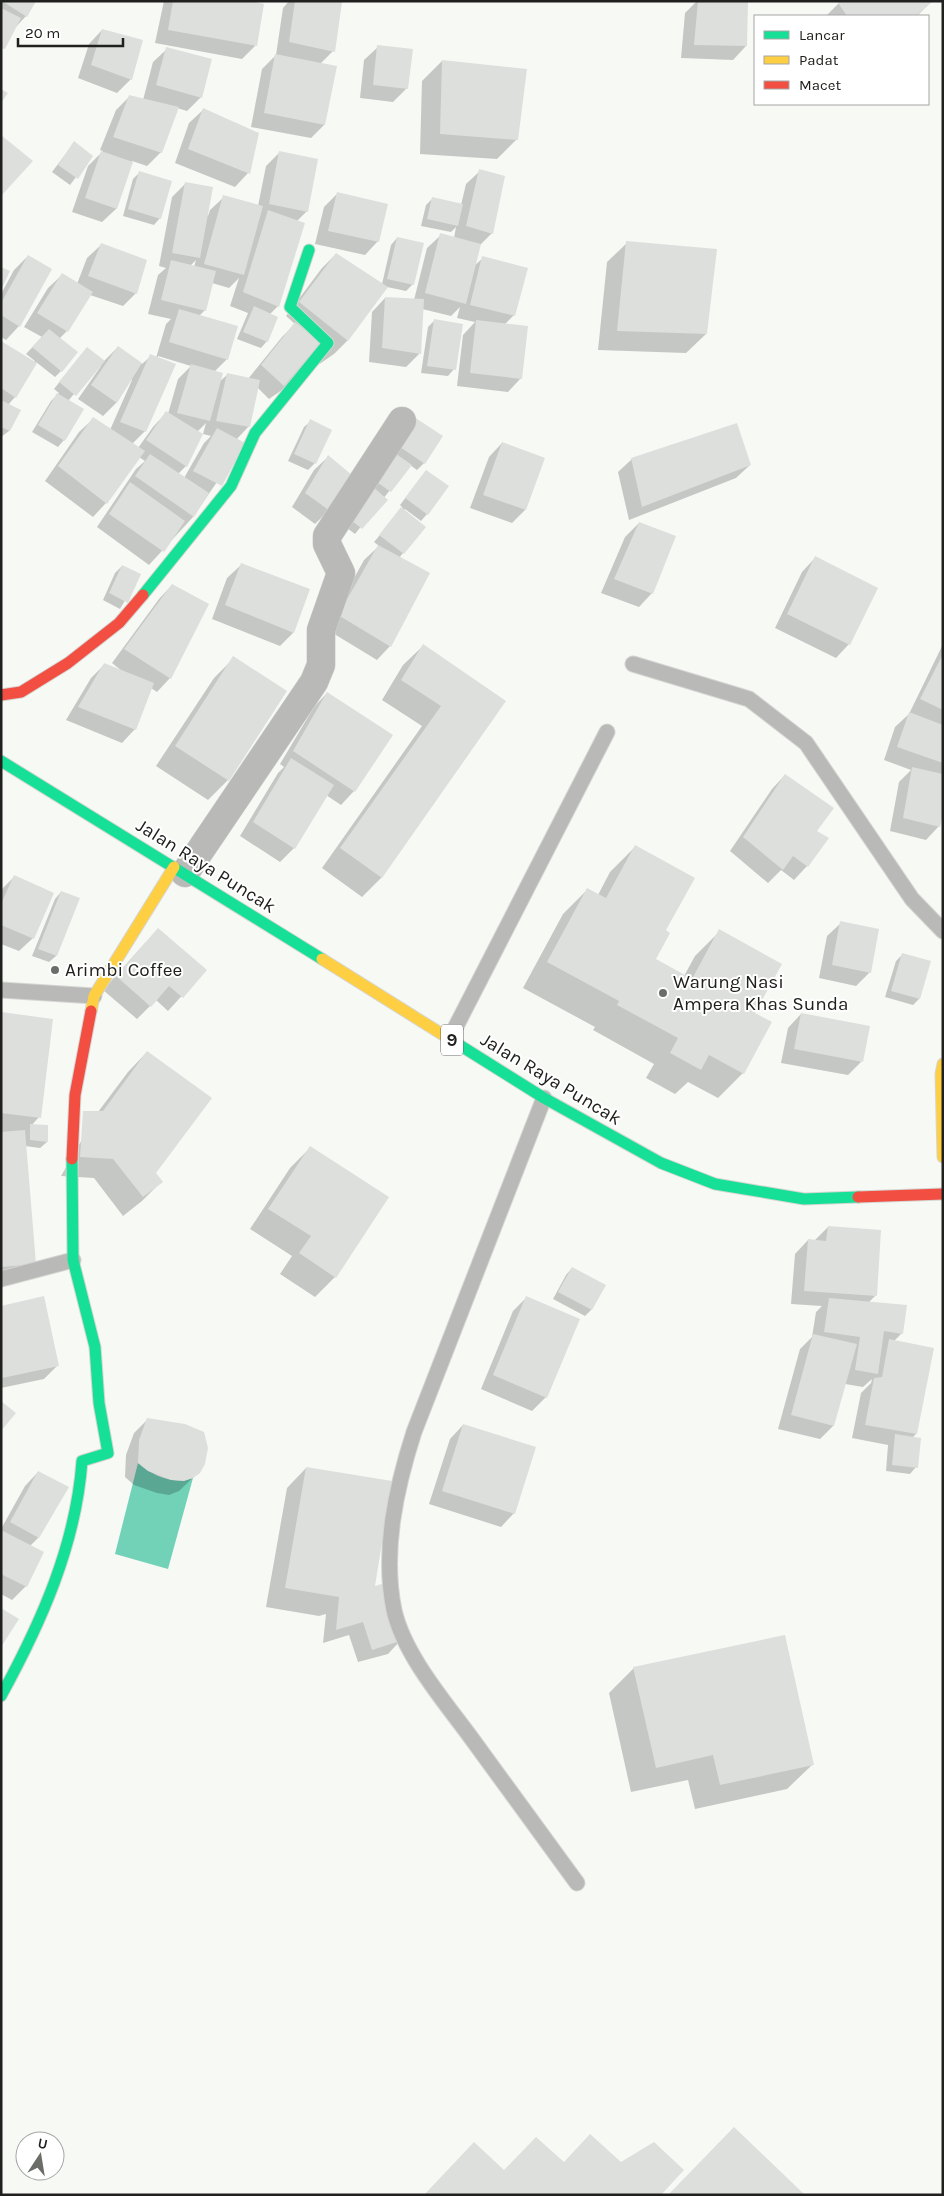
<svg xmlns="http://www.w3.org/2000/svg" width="944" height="2196" viewBox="0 0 944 2196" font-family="Karla,sans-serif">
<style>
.water{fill:#71d2b8}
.shadow{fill:#0003;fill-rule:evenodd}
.building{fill:#dcdfdc}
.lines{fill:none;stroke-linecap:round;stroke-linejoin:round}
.lane-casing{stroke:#d5d6d3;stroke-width:17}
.street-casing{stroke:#d5d6d3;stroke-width:29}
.fast-casing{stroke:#d5d6d3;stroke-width:13}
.slow-casing{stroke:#d5d6d3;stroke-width:13}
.jam-casing{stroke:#d5d6d3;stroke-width:13}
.lane{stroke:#b9b9b8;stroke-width:15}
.street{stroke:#b9b9b8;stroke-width:28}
.fast{stroke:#16e098;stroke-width:11}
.slow{stroke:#ffcf43;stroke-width:11}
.jam{stroke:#f24e42;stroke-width:11}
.poi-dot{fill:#6b6d69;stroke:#fff;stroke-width:2}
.labels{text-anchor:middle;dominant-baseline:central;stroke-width:4;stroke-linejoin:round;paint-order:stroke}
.shield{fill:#fff;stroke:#636462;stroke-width:1}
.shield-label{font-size:18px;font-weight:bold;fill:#20211e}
.street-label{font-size:19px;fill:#20211e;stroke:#fff}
.poi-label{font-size:19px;fill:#20211e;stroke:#fff;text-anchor:start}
</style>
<rect width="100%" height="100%" fill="#f7f9f5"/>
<path class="water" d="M138 1463C153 1476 173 1485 193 1478L168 1569 115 1554Z"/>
<g class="shadow">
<path d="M1 1H34L26 16 14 29 1 51Z"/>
<path d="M164 1H244L255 46 242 59 155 43Z"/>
<path d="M289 1H331L340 3 333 51 320 64 324 125 311 138 251 127 262 69 276 55 283 8Z"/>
<path d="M697 1 747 4 746 46 733 60 681 58 685 13Z"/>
<path d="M841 1H932L917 16H826Z"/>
<path d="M102 30 131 79 117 93 78 78 89 44Z"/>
<path d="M378 47 407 88 393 102 360 98 364 60Z"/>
<path d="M167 49 201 97 187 111 177 108 161 152 147 166 132 161 116 209 102 222 72 212 88 166 103 151 100 150 116 110 130 96 143 100 153 62Z"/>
<path d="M442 61 517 139 497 159 420 154 422 81Z"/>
<path d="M203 110 248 173 235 187 175 163 189 123Z"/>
<path d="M74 143 91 157 70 185 52 172Z"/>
<path d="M280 152 307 211 296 222 278 306 269 315 267 341 261 348 237 339 248 313 230 306 239 278 229 288 212 283 205 310 199 316 227 359 214 372 218 383 227 375 248 379 282 337 295 324 286 316 322 268 336 254 382 284 391 245 397 238 413 284 406 291 387 287 347 341 334 354 269 399 257 387 249 426 236 440 243 444 193 517 149 565 97 527 136 469 145 461 139 457 106 503 93 517 45 481 79 432 93 419 110 430 132 380 131 379 117 402 103 416 78 399 101 366 99 365 68 401 64 440 58 447 32 432 51 401 59 393 54 389 81 355 104 361 118 347 142 364 151 356 156 358 166 324 171 319 148 314 158 275 166 268 159 266 172 197 185 184 208 216 210 210 224 197 258 206 266 166ZM196 260 194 267 190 266ZM158 356 191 366 178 379 168 414 166 413 153 427 138 448 132 444 145 431ZM206 423 203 434 211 436 204 443 184 478 178 474 186 466 197 432Z"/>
<path d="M480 171 492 233 480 245 474 266 483 258 514 315 505 324 521 378 508 392 457 386 463 335 475 322 457 318 460 307 451 316 422 309 419 354 406 367 369 362 372 312 385 298 414 300 427 248 441 235 454 238 456 227 451 232 421 226 426 205 433 198 461 205 466 184Z"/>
<path d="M139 173 160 218 154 225 123 216 133 179Z"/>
<path d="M337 194 378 241 365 255 315 244 324 207Z"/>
<path d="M627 243 706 334 686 353 598 350 607 262Z"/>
<path d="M101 245 136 293 123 306 90 295 67 331 59 339 61 371 55 377 36 362 15 397 8 405 19 411 9 431 1 437V343L34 362 35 361 26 354 42 337 24 327 48 288 62 275 77 284 87 258Z"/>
<path d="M28 256 19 326 6 340 1 337V294L14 270Z"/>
<path d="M434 321 454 369 448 376 421 373 428 327Z"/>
<path d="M311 421 331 430 314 464 308 470 288 461 304 427Z"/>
<path d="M408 426 424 463 417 470 410 465 355 534 339 522Z"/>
<path d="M502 443 544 458 525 510 512 523 470 508 489 457Z"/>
<path d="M328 457 329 510 315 524 292 507 314 470Z"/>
<path d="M632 459 750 465 736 478 629 520 618 472Z"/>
<path d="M426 471 427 514 421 521 405 509 403 511 424 527 399 558 390 646 377 660 326 629 364 560 379 546 374 542 403 508 400 505Z"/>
<path d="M639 523 652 593 639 607 601 593 625 537Z"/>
<path d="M815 558 849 644 836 658 775 628 802 572Z"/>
<path d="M241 565 293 633 280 646 212 619 227 578Z"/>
<path d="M122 566 140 575 120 609 103 600 115 573Z"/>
<path d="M172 585 207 605 170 678 157 692 151 688 135 729 122 743 66 720 91 678 105 664 122 671 112 663 159 599Z"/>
<path d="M943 644V808L939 826 926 840 890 831 899 782 911 770 884 760 895 727 909 714Z"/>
<path d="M423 646 504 702 381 878 362 897 322 868 422 726 382 700 403 665Z"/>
<path d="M234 658 228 780 208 800 156 766 214 678Z"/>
<path d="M327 693 354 791 341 805 326 795 294 848 280 862 240 836 278 773 284 767 280 764 314 707Z"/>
<path d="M785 775 815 831 827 839 807 866 794 880 781 870 768 883 730 851 772 789Z"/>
<path d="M635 847 664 931 654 960 684 976 695 956 720 931 754 1013 743 1073 718 1098 688 1082 675 1094 646 1078 654 1064 593 1030 595 1027 523 988 563 914 588 889 598 895 610 872Z"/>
<path d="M14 877 33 938 19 951 1 944V890Z"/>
<path d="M61 892 78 899 56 956 49 962 32 956 55 899Z"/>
<path d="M841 923 870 972 856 986 819 978 827 936Z"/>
<path d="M145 943 205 970 168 1011 156 1000 137 1019 103 990Z"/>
<path d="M903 954 919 999 913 1005 885 997 896 961Z"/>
<path d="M1 1014 39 1117 31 1126 47 1142 40 1148 25 1146 35 1264 15 1284 1 1285Z"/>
<path d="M801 1014 861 1062 848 1075 781 1063 788 1028Z"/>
<path d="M147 1052 155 1173 161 1182 142 1201 123 1216 94 1178 61 1176 98 1112 128 1072Z"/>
<path d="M310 1148 335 1277 315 1297 280 1274 292 1256 250 1229 290 1168Z"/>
<path d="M828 1227 875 1296 869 1302 902 1333 894 1341 933 1349 916 1434 912 1438 916 1467 910 1474 886 1471 888 1445 852 1438 861 1393 871 1383 872 1379 863 1387 845 1384 833 1426 820 1439 778 1429 800 1349 812 1337 816 1312 822 1306 791 1304 795 1254 808 1240 814 1241Z"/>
<path d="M572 1268 604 1285 591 1310 585 1316 553 1299 566 1275Z"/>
<path d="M526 1298 546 1397 532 1411 481 1389 513 1311Z"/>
<path d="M1 1307 58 1365 44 1379 1 1388Z"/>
<path d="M148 1419 199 1472 179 1491 169 1495 157 1493 134 1485 125 1477 126 1455 134 1433Z"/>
<path d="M463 1425 514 1513 501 1527 429 1504 450 1439Z"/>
<path d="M306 1468 401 1640 388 1654 358 1662 349 1635 323 1643 326 1614 319 1616 266 1607 287 1488Z"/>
<path d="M38 1472V1538L30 1546 43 1552 26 1586 12 1600 1 1594V1529L25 1486Z"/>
<path d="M634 1668 812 1765 787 1789 695 1809 688 1780 631 1792 609 1693Z"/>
</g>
<g class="building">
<path d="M2 1H36L27 17Z"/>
<path d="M173 1H251L264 4 257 46 168 30Z"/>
<path d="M295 1 342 2 335 52 289 42Z"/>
<path d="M698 1 748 2 747 46 694 45Z"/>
<path d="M840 1H933L916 16H847L838 3Z"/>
<path d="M1 8 21 18 5 49 1 48Z"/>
<path d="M102 29 143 40 132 80 91 65Z"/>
<path d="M377 45 413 49 408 89 373 85Z"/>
<path d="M166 47 212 59 202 98 156 85Z"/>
<path d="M275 54 337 66 325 125 264 113Z"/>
<path d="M442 60 527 69 518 140 440 134Z"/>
<path d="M1 89 8 93 1 103Z"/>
<path d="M129 95 179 107 162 153 113 137Z"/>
<path d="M203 108 259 133 250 174 188 149Z"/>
<path d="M1 135 33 161 1 196Z"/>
<path d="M74 141 93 156 78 179 58 165Z"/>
<path d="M101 151 133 162 117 209 85 198Z"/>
<path d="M279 151 318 159 308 212 269 204Z"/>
<path d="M479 169 505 176 493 234 466 226Z"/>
<path d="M139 171 172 181 161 219 128 209Z"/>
<path d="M185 182 213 187 200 258 172 253Z"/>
<path d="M337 192 388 204 379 242 328 231Z"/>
<path d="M223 195 263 206 244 275 204 264Z"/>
<path d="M432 197 463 204 458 226 427 219Z"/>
<path d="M268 210 305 223 279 307 243 292Z"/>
<path d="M440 233 481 244 466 304 425 293Z"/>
<path d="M397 237 424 243 414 285 387 279Z"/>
<path d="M626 241 717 249 707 334 617 331Z"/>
<path d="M101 243 147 260 137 294 88 276Z"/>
<path d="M336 253 388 287 348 341 299 302Z"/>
<path d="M28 255 52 269 20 327 1 315V303Z"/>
<path d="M482 256 528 268 515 316 470 305Z"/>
<path d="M171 260 216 271 206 311 161 300Z"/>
<path d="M1 267 10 271 1 290Z"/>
<path d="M62 273 93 292 68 332 37 313Z"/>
<path d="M385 297 424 299 421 354 382 348Z"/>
<path d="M254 306 278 317 268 342 243 332Z"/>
<path d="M179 309 238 326 228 360 169 342Z"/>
<path d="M434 319 463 324 456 370 427 366Z"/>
<path d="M476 320 528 326 522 379 470 373Z"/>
<path d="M295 322 321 342 284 386 261 365Z"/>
<path d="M49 329 78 352 62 372 32 347Z"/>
<path d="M1 341 37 363 16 398 1 388Z"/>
<path d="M118 346 142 363 117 403 91 385Z"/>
<path d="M87 347 105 361 76 396 59 382Z"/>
<path d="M150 354 176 364 146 432 120 422Z"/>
<path d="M191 364 223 373 210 421 177 413Z"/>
<path d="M227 373 260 380 250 427 216 421Z"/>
<path d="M57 393 84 409 65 441 38 425Z"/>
<path d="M1 400 21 410 10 431 1 427Z"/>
<path d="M166 411 203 434 187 467 146 440Z"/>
<path d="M93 417 145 451 107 504 58 466Z"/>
<path d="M414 417 443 436 425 464 397 445Z"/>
<path d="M310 419 332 430 316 464 294 454Z"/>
<path d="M737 423 751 465 642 507 631 458Z"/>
<path d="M217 428 245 443 222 486 193 471Z"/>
<path d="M502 442 545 458 526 510 483 495Z"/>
<path d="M392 451 412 465 391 492 371 478Z"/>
<path d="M150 454 209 493 194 517 135 476Z"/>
<path d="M328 455 353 476 330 511 305 493Z"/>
<path d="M426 470 449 486 428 515 405 498Z"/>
<path d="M130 482 185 521 164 552 109 514Z"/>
<path d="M371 485 388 500 362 529 345 515Z"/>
<path d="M401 507 426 527 404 554 379 535Z"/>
<path d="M639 522 676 536 653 594 614 579Z"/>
<path d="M378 545 430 573 391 647 338 615Z"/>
<path d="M815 556 878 588 850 645 787 614Z"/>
<path d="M241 563 310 589 294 633 225 605Z"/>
<path d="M122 565 141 574 128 603 109 593Z"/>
<path d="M172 584 209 604 171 679 124 649Z"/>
<path d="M423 644 506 701 382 878 340 848 441 706 401 680Z"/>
<path d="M943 654V710L920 699Z"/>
<path d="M233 656 287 691 229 781 175 746Z"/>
<path d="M104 663 154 683 136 730 78 707Z"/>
<path d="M327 692 393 735 355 792 293 751Z"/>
<path d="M909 712 943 725V763L897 747Z"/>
<path d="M291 758 334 785 295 849 253 822Z"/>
<path d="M912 767 943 774V814L940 827 903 818Z"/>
<path d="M785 774 834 808 817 831 829 838 808 867 793 856 783 870 743 837Z"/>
<path d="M635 845 695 878 666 930 670 933 656 959 692 979 719 929 782 964 755 1013 772 1022 744 1074 709 1055 701 1070 670 1053 678 1038 617 1005 619 1001 547 962 587 888 606 898Z"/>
<path d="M14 875 54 893 34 939 1 925V904Z"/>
<path d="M61 891 80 898 57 956 38 949Z"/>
<path d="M840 921 879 929 871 973 832 965Z"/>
<path d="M158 928 207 970 183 998 169 986 151 1007 116 976Z"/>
<path d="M902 953 931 961 920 999 891 991Z"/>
<path d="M1 1012 53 1019 41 1118 1 1113Z"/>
<path d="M801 1013 870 1026 863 1062 794 1049Z"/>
<path d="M147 1051 212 1098 156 1173 163 1182 143 1197 113 1159 80 1157 83 1111H103Z"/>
<path d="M30 1124 48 1125V1142L30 1140Z"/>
<path d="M25 1130 36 1264 1 1267V1132Z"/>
<path d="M310 1146 389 1197 336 1278 299 1253 311 1236 268 1209Z"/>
<path d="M828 1226 881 1230 877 1296 804 1291 808 1239 826 1241Z"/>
<path d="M572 1267 606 1285 592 1310 558 1292Z"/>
<path d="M44 1296 59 1366 2 1378 1 1306Z"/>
<path d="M526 1296 580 1319 547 1398 493 1375Z"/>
<path d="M829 1298 907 1305 903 1334 884 1331 878 1374 855 1370 860 1337 824 1332Z"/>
<path d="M813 1334 857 1344 834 1426 791 1415Z"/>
<path d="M889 1339 934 1348 917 1434 865 1425 874 1378 882 1377Z"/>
<path d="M1 1401 16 1413 1 1431Z"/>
<path d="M147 1418 185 1424 204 1432 208 1448 205 1464 200 1473 193 1478 184 1481 171 1480 148 1471 138 1463 139 1440Z"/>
<path d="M463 1424 536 1447 515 1514 442 1491Z"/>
<path d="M895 1434 921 1438 918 1468 892 1465Z"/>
<path d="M306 1467 392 1481 375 1586 385 1583 403 1640 372 1650 363 1622 336 1630 339 1597 285 1588Z"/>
<path d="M38 1471 69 1487 39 1538 10 1522Z"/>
<path d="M1 1530 44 1552 27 1587 1 1574Z"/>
<path d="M1 1608 19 1619 1 1647Z"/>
<path d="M785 1635 814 1765 720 1785 713 1755 656 1768 633 1667Z"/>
<path d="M734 2127 805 2195H668Z"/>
<path d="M590 2134 621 2162 654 2142 684 2170 661 2195H424L474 2142 504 2170 536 2137 564 2162Z"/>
</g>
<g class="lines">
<defs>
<g id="lane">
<path d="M633 664 749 699 806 743 912 899 943 931"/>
<path d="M1 990 94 996"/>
<path d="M450 1038 607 732"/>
<path d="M544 1098 414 1432C396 1488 382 1551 394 1610 404 1655 445 1702 472 1739 507 1787 542 1835 577 1883"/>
<path d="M1 1279 73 1260"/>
</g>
<path id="street" d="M185 873 314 682 321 665V630L341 573 327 544V536L402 421"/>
<g id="fast">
<path d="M143 595 231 486 255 433 328 343 290 307 309 250"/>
<path d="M1 761 322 959"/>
<path d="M453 1041 544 1098 661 1163 715 1184 804 1199 858 1197"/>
<path d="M1 1696C41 1623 76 1545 82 1461L108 1453 99 1403 95 1347 73 1260 72 1159"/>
</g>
<g id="slow">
<path d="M322 959 453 1041"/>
<path d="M91 1011 94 996 174 867"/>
<path d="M943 1064 941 1074 943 1157"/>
</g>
<g id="jam">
<path d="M1 695 21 692 68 663 119 623 143 595"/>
<path d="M72 1159 75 1095 91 1011"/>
<path d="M858 1197 943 1194"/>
</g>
</defs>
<use href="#lane" class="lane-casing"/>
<use href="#street" class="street-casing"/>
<use href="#fast" class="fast-casing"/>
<use href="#slow" class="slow-casing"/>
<use href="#jam" class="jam-casing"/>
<use href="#lane" class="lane"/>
<use href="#street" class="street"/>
<use href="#fast" class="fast"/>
<use href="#slow" class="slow"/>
<use href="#jam" class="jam"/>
</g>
<g class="poi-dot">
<circle cx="55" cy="970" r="5"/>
<circle cx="663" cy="993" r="5"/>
</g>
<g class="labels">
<rect class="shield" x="441" y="1024.5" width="22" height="31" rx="4"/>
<g class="shield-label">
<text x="452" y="1040">9</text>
</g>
<g class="street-label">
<text transform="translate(206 866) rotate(32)">Jalan Raya Puncak</text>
<text transform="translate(551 1079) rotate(31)">Jalan Raya Puncak</text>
</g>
<g class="poi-label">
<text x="65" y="970">Arimbi Coffee</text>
<text x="673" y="982">Warung Nasi<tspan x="673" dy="22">Ampera Khas Sunda</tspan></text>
</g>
</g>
<rect width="944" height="2196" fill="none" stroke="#20211e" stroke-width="5"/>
<rect x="754" y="15" width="175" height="90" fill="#ffffff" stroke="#a6a6a5"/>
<rect x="764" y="31" width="25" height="8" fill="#16e098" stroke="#a6a6a5"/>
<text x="799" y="40" font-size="15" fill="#20211e">Lancar</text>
<rect x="764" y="56" width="25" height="8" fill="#ffcf43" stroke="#a6a6a5"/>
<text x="799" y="65" font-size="15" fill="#20211e">Padat</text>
<rect x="764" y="81" width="25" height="8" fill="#f24e42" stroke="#a6a6a5"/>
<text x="799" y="90" font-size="15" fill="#20211e">Macet</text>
<g transform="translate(40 2156) rotate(12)"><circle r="24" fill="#ffffff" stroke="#a6a6a5"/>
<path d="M0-4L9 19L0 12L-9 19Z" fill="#6b6d69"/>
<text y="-8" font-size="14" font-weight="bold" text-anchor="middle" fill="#20211e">U</text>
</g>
<path d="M18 38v8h105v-8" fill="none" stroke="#20211e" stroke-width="2.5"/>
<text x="25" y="38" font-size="15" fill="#20211e" stroke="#ffffff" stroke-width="4" paint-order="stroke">20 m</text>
</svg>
